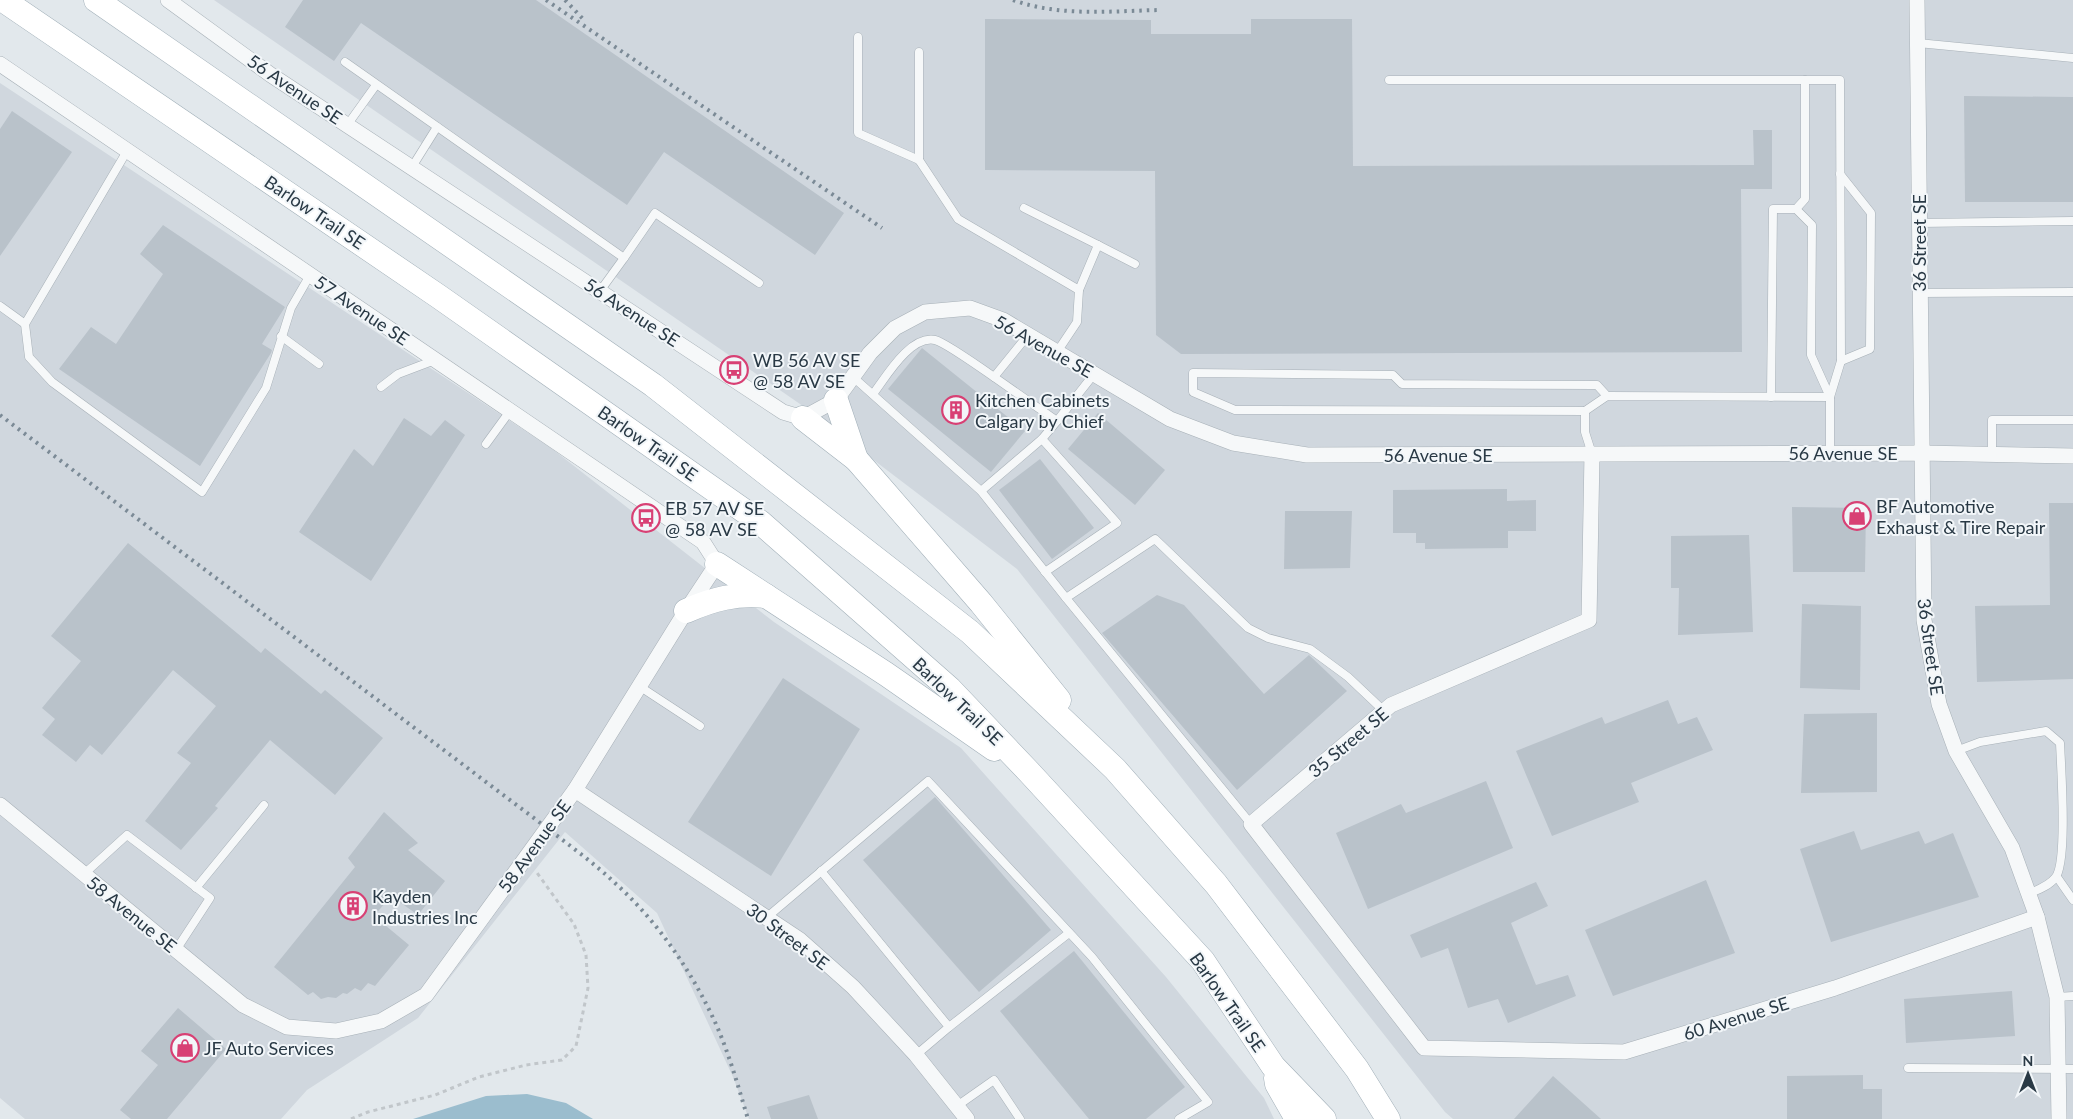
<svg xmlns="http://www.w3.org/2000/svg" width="2073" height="1119" viewBox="0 0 2073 1119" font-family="Lato,sans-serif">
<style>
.built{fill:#d0d7de}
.water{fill:#9bbdce}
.building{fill:#b9c2ca}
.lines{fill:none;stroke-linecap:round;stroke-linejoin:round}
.lane-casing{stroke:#a7b0b7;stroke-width:9}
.street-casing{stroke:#a7b0b7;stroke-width:16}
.primary-casing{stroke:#a1afb8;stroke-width:25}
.path{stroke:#c1c6ca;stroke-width:3;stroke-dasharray:4 4;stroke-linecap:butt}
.lane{stroke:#f6f8f9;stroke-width:8}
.street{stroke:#f6f8f9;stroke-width:15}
.primary{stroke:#fff;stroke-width:24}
.rail{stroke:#7b8a96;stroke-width:4;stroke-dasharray:2.5 5;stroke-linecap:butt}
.labels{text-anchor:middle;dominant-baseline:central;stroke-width:4;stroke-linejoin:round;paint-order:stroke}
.street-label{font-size:18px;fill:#293945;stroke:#f2f6f9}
.poi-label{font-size:18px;fill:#293945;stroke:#f2f6f9;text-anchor:start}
</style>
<rect width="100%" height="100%" fill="#e2e8ec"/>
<g class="built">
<path d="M214 0H2073V1119H1453L1445 1112 1017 569 800 404Z"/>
<path d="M0 83 551 448 774 622 961 748 1166 977 1264 1098 1274 1119H749L733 1077 657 913 565 832 418 1018 307 1090 281 1119H25L0 1098Z"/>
</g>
<path class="water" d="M527 1094 566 1103 593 1119H413L486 1096Z"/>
<g class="building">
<path d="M303 0H536L844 213 815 255 664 152 627 205 361 23 334 61 285 27Z"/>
<path d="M985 19 1151 20V34H1251V19H1352L1353 166 1754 165 1753 130H1772V189H1741L1742 352 1181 354 1156 335 1155 171 985 170Z"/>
<path d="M1964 96 2073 97V202H1965Z"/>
<path d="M12 111 72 152 0 256V129Z"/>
<path d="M163 225 285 307 262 344 272 350 271 353 200 466 59 369 91 327 116 344 163 274 140 254Z"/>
<path d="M922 348 1025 431 991 472 888 389Z"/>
<path d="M1098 413 1165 470 1135 505 1068 449Z"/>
<path d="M404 418 431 436 445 420 465 435 371 581 299 532 354 449 373 466Z"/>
<path d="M1040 459 1094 528 1052 559 999 490Z"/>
<path d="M1507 489V501L1536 500V531H1508V548L1425 549V543H1416V533H1393V490Z"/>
<path d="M2049 503H2073V679L1977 682 1975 606 2050 605Z"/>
<path d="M1792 507 1866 508 1865 572H1793Z"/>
<path d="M1285 511H1352L1350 568 1284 569Z"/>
<path d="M1749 535 1753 632 1678 635 1679 588H1671V536Z"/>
<path d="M128 543 261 653 265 648 321 694 325 690 383 738 335 795 270 740 215 806 218 808 181 850 145 821 191 763 177 753 216 706 173 670 102 755 90 745 76 762 42 735 55 719 42 708 81 661 51 636Z"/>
<path d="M1157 595 1184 605 1264 694 1309 655 1347 691 1237 790 1102 633Z"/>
<path d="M1802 604 1861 606 1860 690 1800 688Z"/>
<path d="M783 678 860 729 771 876 688 822Z"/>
<path d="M1668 700 1678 724 1697 717 1713 750 1631 783 1639 802 1552 836 1516 751 1602 717 1605 724Z"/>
<path d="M1877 713V792L1801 793 1804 714Z"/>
<path d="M1486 781 1513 848 1368 909 1336 833 1401 804 1406 813Z"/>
<path d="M935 797 1051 930 979 992 863 860Z"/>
<path d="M384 812 418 843 408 850 445 881 418 915 391 896 374 916 409 945 375 986 368 983 361 991 355 988 347 994 343 993 336 998 328 997 321 999 313 992 308 995 274 967 355 867 348 858Z"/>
<path d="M1854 831 1861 850 1919 831 1925 844 1953 833 1979 897 1831 942 1800 849Z"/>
<path d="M1706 880 1735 953 1613 996 1585 930Z"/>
<path d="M1536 882 1548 906 1511 923 1536 985 1568 975 1576 996 1508 1023 1498 999 1468 1008 1448 948 1421 958 1410 935Z"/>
<path d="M1074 951 1185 1087 1146 1119H1089L1000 1011Z"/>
<path d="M2012 991 2015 1036 1906 1043 1904 999Z"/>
<path d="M178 1008 226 1049 167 1119H131L120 1110 158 1065 141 1051Z"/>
<path d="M1863 1075V1089H1882V1119H1787V1076Z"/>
<path d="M1553 1076 1601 1119H1514Z"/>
<path d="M809 1095 818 1119H771L767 1107Z"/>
</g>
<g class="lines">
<defs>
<g id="lane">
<path d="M858 37V133L919 160V52"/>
<path d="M1918 43 2073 58"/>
<path d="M345 62 624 258 655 213 759 283"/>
<path d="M1389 80H1840L1841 361 1830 397"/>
<path d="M348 124 376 85"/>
<path d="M919 160 958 219 1079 290 1098 245 1135 264"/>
<path d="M412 167 437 127"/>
<path d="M1840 174 1871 213 1870 349 1841 361"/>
<path d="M1024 208 1098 245"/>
<path d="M1796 209 1805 199V80"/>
<path d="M1919 223 2073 221"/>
<path d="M600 291 624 258"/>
<path d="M1920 293 2073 292"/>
<path d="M0 306 25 324 127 151"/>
<path d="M25 324 29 357 52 382 202 492 266 388 291 308 310 275"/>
<path d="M281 336 319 364"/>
<path d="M1057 352 1077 322 1079 290"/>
<path d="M853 377 981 491 1066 598"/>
<path d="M994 377 1057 421 1094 374"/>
<path d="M381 387 398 374 435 360"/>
<path d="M873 394C886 377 910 335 935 340 944 342 984 370 994 377L1028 335"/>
<path d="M1771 397 1773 209H1796L1812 225 1811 355 1830 397"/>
<path d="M1585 411 1607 396 1830 397V453"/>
<path d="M1042 439 1117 523 1045 572"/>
<path d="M486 444 510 411"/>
<path d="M1592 454 1585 432V411L1235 410 1193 392V373L1393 375 1402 384 1597 385 1607 396"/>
<path d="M1992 454V420H2073"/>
<path d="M981 491 1042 439 1057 421"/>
<path d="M639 686 700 726"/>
<path d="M1956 751 1980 742 2046 731 2060 743C2061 767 2068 864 2055 878 2049 886 2037 890 2028 894"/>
<path d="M1251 824 1066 598 1155 539 1248 628 1268 638 1310 649 1348 677 1384 711"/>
<path d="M821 871 949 1027 916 1055"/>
<path d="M84 874 127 835 210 898 176 950"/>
<path d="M2057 877 2073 900"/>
<path d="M196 888 264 805"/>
<path d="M766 918 928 781 1092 957 1208 1102 1179 1119"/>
<path d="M2057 997 2073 996"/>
<path d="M949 1027 1069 933"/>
<path d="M1908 1068 2073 1069"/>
<path d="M957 1106 994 1080 1020 1119"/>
</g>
<g id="street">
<path d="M168 0 271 75 783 412 803 418 836 400 870 353 895 328 925 312 970 308 1003 320 1170 419 1233 443 1307 455 1921 453 2073 456"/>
<path d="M1917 0 1924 620 1939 704 1956 751 2012 848 2037 917 2057 997 2059 1119"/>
<path d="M0 64 703 542 717 564 686 611 575 790 426 995 381 1021 336 1031 287 1027 243 1005 0 805"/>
<path d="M1592 454 1589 620 1391 705 1251 824 1424 1048 1624 1052 1835 988 2037 917"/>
<path d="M575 790 800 940 853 987 916 1055 967 1119"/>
</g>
<g id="primary">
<path d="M3 0 438 296 760 522 950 689 1029 772 1203 961 1273 1066 1324 1119"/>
<path d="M96 0 653 385 970 632 1115 769 1216 884 1357 1069 1388 1119"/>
<path d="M836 400 856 459"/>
<path d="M803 418 856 459 981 603 1059 700"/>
<path d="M717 564 886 674 994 749"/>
<path d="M686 611C713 599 736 593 766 596"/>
<path d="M1276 1078 1277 1084 1297 1119"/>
</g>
</defs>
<use href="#lane" class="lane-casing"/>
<use href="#street" class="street-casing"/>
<use href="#primary" class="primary-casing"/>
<path class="path" d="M351 1119 368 1112 435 1095 479 1077 526 1065 562 1060 576 1046 588 988 586 955 574 924 535 870"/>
<use href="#lane" class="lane"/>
<use href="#street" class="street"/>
<use href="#primary" class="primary"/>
<g class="rail">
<path d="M546 0 882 228"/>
<path d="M565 0 584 20"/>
<path d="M1013 0C1060 17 1111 11 1160 10"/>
<path d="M0 415 547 828C570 846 594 863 615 883 657 921 691 970 715 1022 729 1053 738 1086 748 1119"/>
</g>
</g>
<defs>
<symbol id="bus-ring" viewBox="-11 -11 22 22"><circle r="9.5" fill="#f2f6f9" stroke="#d84074" stroke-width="1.5"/><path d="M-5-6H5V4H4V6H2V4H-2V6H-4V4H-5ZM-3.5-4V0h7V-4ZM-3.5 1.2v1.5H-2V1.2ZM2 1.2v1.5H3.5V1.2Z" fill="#d84074"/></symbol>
<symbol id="building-ring" viewBox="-11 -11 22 22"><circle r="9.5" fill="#f2f6f9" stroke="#d84074" stroke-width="1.5"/><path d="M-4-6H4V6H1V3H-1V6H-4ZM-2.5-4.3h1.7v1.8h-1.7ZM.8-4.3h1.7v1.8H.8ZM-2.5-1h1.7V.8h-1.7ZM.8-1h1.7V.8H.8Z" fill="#d84074"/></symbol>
<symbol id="shop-ring" viewBox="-11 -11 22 22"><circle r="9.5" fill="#f2f6f9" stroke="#d84074" stroke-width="1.5"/><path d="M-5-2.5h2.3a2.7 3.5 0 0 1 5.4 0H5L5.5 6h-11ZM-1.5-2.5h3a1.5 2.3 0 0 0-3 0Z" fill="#d84074"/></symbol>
</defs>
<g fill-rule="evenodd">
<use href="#bus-ring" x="718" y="354" width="32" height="32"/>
<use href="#building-ring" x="940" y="394" width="32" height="32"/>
<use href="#shop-ring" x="1841" y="500" width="32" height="32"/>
<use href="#bus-ring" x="630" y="502" width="32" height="32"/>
<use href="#building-ring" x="337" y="890" width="32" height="32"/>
<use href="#shop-ring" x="169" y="1032" width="32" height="32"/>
</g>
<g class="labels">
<g class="street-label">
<text transform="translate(295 89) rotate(34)">56 Avenue SE</text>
<text transform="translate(315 212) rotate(34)">Barlow Trail SE</text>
<text transform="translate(1919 243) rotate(-90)">36 Street SE</text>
<text transform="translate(362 310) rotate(34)">57 Avenue SE</text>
<text transform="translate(632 312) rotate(33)">56 Avenue SE</text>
<text transform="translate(1044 346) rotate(29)">56 Avenue SE</text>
<text transform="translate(648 443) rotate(35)">Barlow Trail SE</text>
<text x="1843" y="453">56 Avenue SE</text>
<text x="1438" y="455">56 Avenue SE</text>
<text transform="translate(1931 647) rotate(82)">36 Street SE</text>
<text transform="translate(958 701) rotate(44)">Barlow Trail SE</text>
<text transform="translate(1348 742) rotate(-40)">35 Street SE</text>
<text transform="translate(534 846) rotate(-54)">58 Avenue SE</text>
<text transform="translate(132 914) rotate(39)">58 Avenue SE</text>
<text transform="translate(788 936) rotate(37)">30 Street SE</text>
<text transform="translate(1228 1002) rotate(55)">Barlow Trail SE</text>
<text transform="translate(1736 1018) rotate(-17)">60 Avenue SE</text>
</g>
<g class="poi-label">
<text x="753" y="360">WB 56 AV SE<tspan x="753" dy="21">@ 58 AV SE</tspan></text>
<text x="975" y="400">Kitchen Cabinets<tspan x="975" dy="21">Calgary by Chief</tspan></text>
<text x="1876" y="506">BF Automotive<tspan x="1876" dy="21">Exhaust &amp; Tire Repair</tspan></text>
<text x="665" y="508">EB 57 AV SE<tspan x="665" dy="21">@ 58 AV SE</tspan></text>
<text x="372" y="896">Kayden<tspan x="372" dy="21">Industries Inc</tspan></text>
<text x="204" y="1048">JF Auto Services</text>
</g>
</g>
<g transform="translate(2028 1074)" stroke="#f2f6f9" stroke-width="4" paint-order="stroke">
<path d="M0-4L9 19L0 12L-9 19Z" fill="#293945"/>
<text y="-8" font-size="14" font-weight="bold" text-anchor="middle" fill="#293945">N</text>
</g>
</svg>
